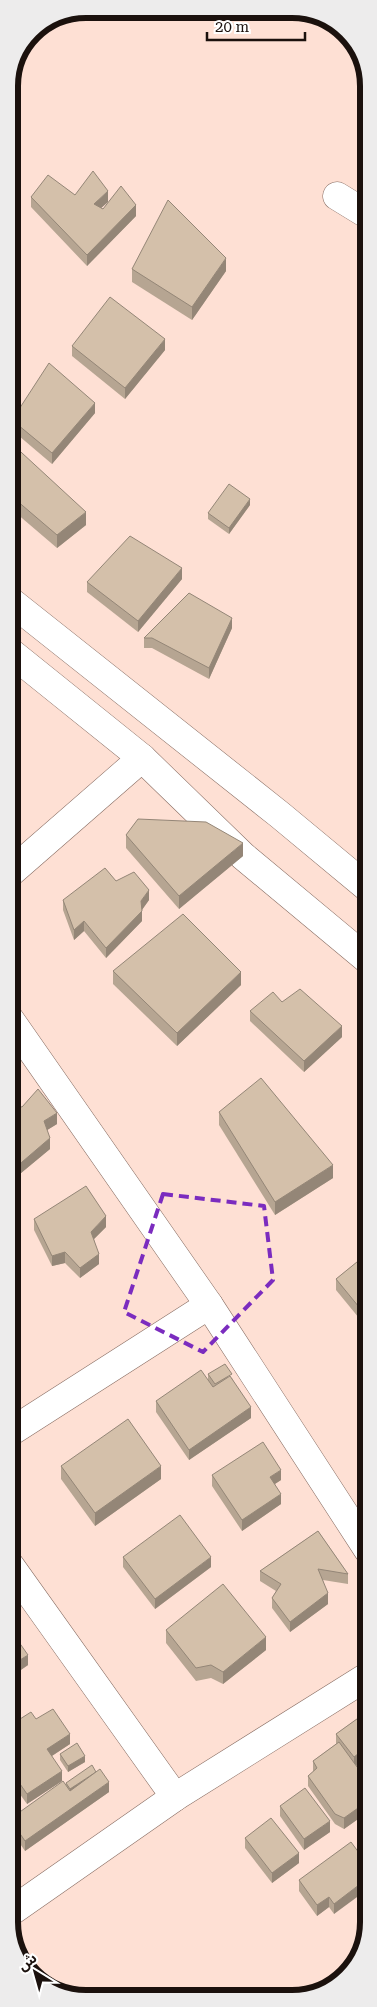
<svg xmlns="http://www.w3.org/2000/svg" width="377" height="2007" viewBox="0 0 377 2007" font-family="'Roboto Serif','Noto Sans Arabic',serif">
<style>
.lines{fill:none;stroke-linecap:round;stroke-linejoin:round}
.minor-casing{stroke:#886d63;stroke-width:29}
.minor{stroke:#fff;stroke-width:28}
.wall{fill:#b6a592}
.shaded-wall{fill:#948677}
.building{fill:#d4c0aa;stroke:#948677}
.marked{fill:none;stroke:#7b2cbf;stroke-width:4;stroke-dasharray:10 6;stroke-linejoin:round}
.rim{fill:none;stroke:#1b110d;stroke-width:6}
</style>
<rect width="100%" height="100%" fill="#fee0d4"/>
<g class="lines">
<defs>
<g id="minor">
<path d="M337 196 368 215"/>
<path d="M9 600 280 815 368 888"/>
<path d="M9 651 142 758 243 856 368 960"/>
<path d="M9 874 142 758"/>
<path d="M9 1018 209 1305 368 1550"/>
<path d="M9 1433 209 1305"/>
<path d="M9 1564 175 1797"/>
<path d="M9 1913 175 1797 368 1676"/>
</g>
</defs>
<use href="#minor" class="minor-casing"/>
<use href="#minor" class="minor"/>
</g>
<g class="wall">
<path d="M75 195 108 202 101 208 103 209 136 216 87 266 31 207V197Z"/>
<path d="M132 269 226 271 192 320 132 282Z"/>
<path d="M72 346 165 350 125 399 72 356Z"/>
<path d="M95 413 52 464 12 430V420Z"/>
<path d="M9 441 86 525 57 548 9 507Z"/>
<path d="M250 505 229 534 208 519V513Z"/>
<path d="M182 579 138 632 87 592V582Z"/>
<path d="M232 628 209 679 152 648H144V638Z"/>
<path d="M126 835 243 856 179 909 126 848Z"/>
<path d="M116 881 149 900 142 910V921L106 958 84 931 74 940 63 910V900Z"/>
<path d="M113 971 241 985 177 1046 113 984Z"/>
<path d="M282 1002 342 1037 304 1072 250 1021V1011Z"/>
<path d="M9 1105 57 1124 47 1130 50 1149 15 1178 9 1171Z"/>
<path d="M219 1112 333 1178 275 1215 219 1125Z"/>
<path d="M34 1219 106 1227 94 1239 99 1264 80 1278 65 1263 52 1266 34 1230Z"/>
<path d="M368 1253V1329L336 1290V1279Z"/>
<path d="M208 1374 232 1378 251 1418 189 1460 156 1412V1401L208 1380Z"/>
<path d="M61 1466 161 1479 95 1526 61 1479Z"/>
<path d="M212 1475 281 1480 275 1484 281 1504 242 1531 212 1486Z"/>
<path d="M318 1531 348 1574V1584L323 1580 328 1604 290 1632 272 1608V1598L276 1591 260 1581V1571Z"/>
<path d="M123 1557 211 1567 155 1609 123 1567Z"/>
<path d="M9 1628 28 1665 12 1676 9 1671Z"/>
<path d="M166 1630 266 1650 223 1684 211 1678 196 1681 166 1643Z"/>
<path d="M368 1711V1764L364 1759 363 1760 368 1766V1812L344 1829 335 1824 308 1786V1776L313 1772V1761L336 1744V1734Z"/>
<path d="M36 1719 70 1744 52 1756 62 1781 27 1804 9 1779V1726Z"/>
<path d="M60 1754 85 1762 68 1772 60 1760Z"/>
<path d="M66 1783 109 1792 25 1851 10 1829V1819L66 1786Z"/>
<path d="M280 1806 330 1832 304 1850 280 1816Z"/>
<path d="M245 1838 299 1863 272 1883 245 1848Z"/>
<path d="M368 1865 334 1914 329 1907 317 1916 299 1891V1880Z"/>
</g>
<g class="shaded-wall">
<path d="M108 191V202L94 214V204Z"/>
<path d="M136 205V216L87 266V255Z"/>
<path d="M226 258V271L192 320V307Z"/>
<path d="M165 339V350L125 399V388Z"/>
<path d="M95 403V413L52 464V453Z"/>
<path d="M250 499V505L229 534V528Z"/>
<path d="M86 512V525L57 548V535Z"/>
<path d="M182 568V579L138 632V621Z"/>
<path d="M232 618V628L209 679V668Z"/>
<path d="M243 843V856L179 909V896Z"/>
<path d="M149 890V900L141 911V901Z"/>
<path d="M142 911V921L106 958V948Z"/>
<path d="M84 921V931L74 940V930Z"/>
<path d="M241 972V985L177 1046V1033Z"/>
<path d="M342 1026V1037L304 1072V1061Z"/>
<path d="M57 1113V1124L44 1132V1121Z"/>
<path d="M50 1138V1149L15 1178V1168Z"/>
<path d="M333 1165V1178L275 1215V1202Z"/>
<path d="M106 1216V1227L91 1242V1232Z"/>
<path d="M65 1252V1263L52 1266V1256Z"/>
<path d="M99 1254V1264L80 1278V1268Z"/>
<path d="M251 1407V1418L189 1460V1450Z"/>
<path d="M161 1466V1479L95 1526V1513Z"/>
<path d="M281 1470V1480L270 1487V1477Z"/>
<path d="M281 1494V1504L242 1531V1520Z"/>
<path d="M211 1557V1567L155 1609V1599Z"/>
<path d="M328 1593V1604L290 1632V1622Z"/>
<path d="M266 1637V1650L223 1684V1672Z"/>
<path d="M28 1655V1665L12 1676V1665Z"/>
<path d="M70 1734V1744L47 1759V1749Z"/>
<path d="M364 1749V1759L354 1767V1757Z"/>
<path d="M85 1756V1762L68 1772V1766Z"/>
<path d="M62 1771V1781L27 1804V1794Z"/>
<path d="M96 1772 70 1795V1789Z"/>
<path d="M109 1782V1792L25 1851V1841Z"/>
<path d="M368 1801V1812L344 1829V1818Z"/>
<path d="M330 1821V1832L304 1850V1839Z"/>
<path d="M299 1853V1863L272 1883V1873Z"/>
<path d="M368 1878V1889L334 1914V1904Z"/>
<path d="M329 1897V1907L317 1916V1905Z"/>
</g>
<g class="building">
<path d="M93 171 108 191 94 204 103 209 121 186 136 205 87 255 31 197 48 175 75 195Z"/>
<path d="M168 200 226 258 192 307 132 269Z"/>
<path d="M110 297 165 339 125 388 72 346Z"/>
<path d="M49 363 95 403 52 453 12 420Z"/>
<path d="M9 441 86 512 57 535 9 494Z"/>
<path d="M229 484 250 499 229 528 208 513Z"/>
<path d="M130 536 182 568 138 621 87 582Z"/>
<path d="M189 593 232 618 209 668 152 638H144Z"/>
<path d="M138 819 206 822 243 843 179 896 126 835Z"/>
<path d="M105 868 116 881 134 872 149 890 141 901 142 911 106 948 84 921 74 930 63 900Z"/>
<path d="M183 914 241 972 177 1033 113 971Z"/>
<path d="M300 989 342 1026 304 1061 250 1011 273 992 282 1002Z"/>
<path d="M261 1078 333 1165 275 1202 219 1112Z"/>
<path d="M38 1089 57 1113 44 1121 50 1138 15 1168 9 1160V1105L12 1104 22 1107Z"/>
<path d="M86 1186 106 1216 91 1232 99 1254 80 1268 65 1252 52 1256 34 1219Z"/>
<path d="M368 1253V1318L336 1279Z"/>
<path d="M225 1364 232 1374 215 1384 208 1374Z"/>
<path d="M201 1370 213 1387 230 1376 251 1407 189 1450 156 1401Z"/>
<path d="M128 1419 161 1466 95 1513 61 1466Z"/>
<path d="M263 1442 281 1470 270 1477 281 1494 242 1520 212 1475Z"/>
<path d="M180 1515 211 1557 155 1599 123 1557Z"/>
<path d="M318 1531 348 1574 318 1569 328 1593 290 1622 272 1598 281 1584 260 1571Z"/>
<path d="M223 1584 266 1637 223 1672 211 1665 196 1668 166 1630Z"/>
<path d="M9 1628 28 1655 12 1665 9 1661Z"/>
<path d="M53 1709 70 1734 47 1749 62 1771 27 1794 9 1768V1726L31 1712 36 1719Z"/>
<path d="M368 1711V1754L364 1749 354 1757 336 1734Z"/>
<path d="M339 1742 368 1782V1801L344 1818 335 1814 308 1776 317 1768 313 1761Z"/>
<path d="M77 1743 85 1756 68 1766 60 1754Z"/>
<path d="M363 1760 368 1766V1778L357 1764Z"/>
<path d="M92 1765 96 1772 70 1789 66 1783Z"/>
<path d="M100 1769 109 1782 25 1841 10 1819 63 1781 70 1791Z"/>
<path d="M305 1788 330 1821 304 1839 280 1806Z"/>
<path d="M271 1818 299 1853 272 1873 245 1838Z"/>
<path d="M351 1842 368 1865V1878L334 1904 329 1897 317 1905 299 1880Z"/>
</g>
<path class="marked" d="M163 1194 264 1206 273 1280 203 1352 124 1312Z"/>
<path d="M0 0H377V2007H0ZM86 18H292A68 68 0 0 1 360 86V1922A68 68 0 0 1 292 1990H86A68 68 0 0 1 18 1922V86A68 68 0 0 1 86 18Z" fill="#edecec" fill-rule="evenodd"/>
<path class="rim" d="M86 18H292A68 68 0 0 1 360 86V1922A68 68 0 0 1 292 1990H86A68 68 0 0 1 18 1922V86A68 68 0 0 1 86 18Z"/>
<g transform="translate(35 1972) rotate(323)" stroke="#ffffff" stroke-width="4" paint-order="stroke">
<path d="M0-4L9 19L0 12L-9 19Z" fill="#1b110d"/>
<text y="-8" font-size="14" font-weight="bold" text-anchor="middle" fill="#1b110d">ش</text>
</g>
<path d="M207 32v8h98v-8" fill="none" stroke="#1b110d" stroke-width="2.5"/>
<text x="215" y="32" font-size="15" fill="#1b110d" stroke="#ffffff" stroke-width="4" paint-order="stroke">20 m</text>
</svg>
